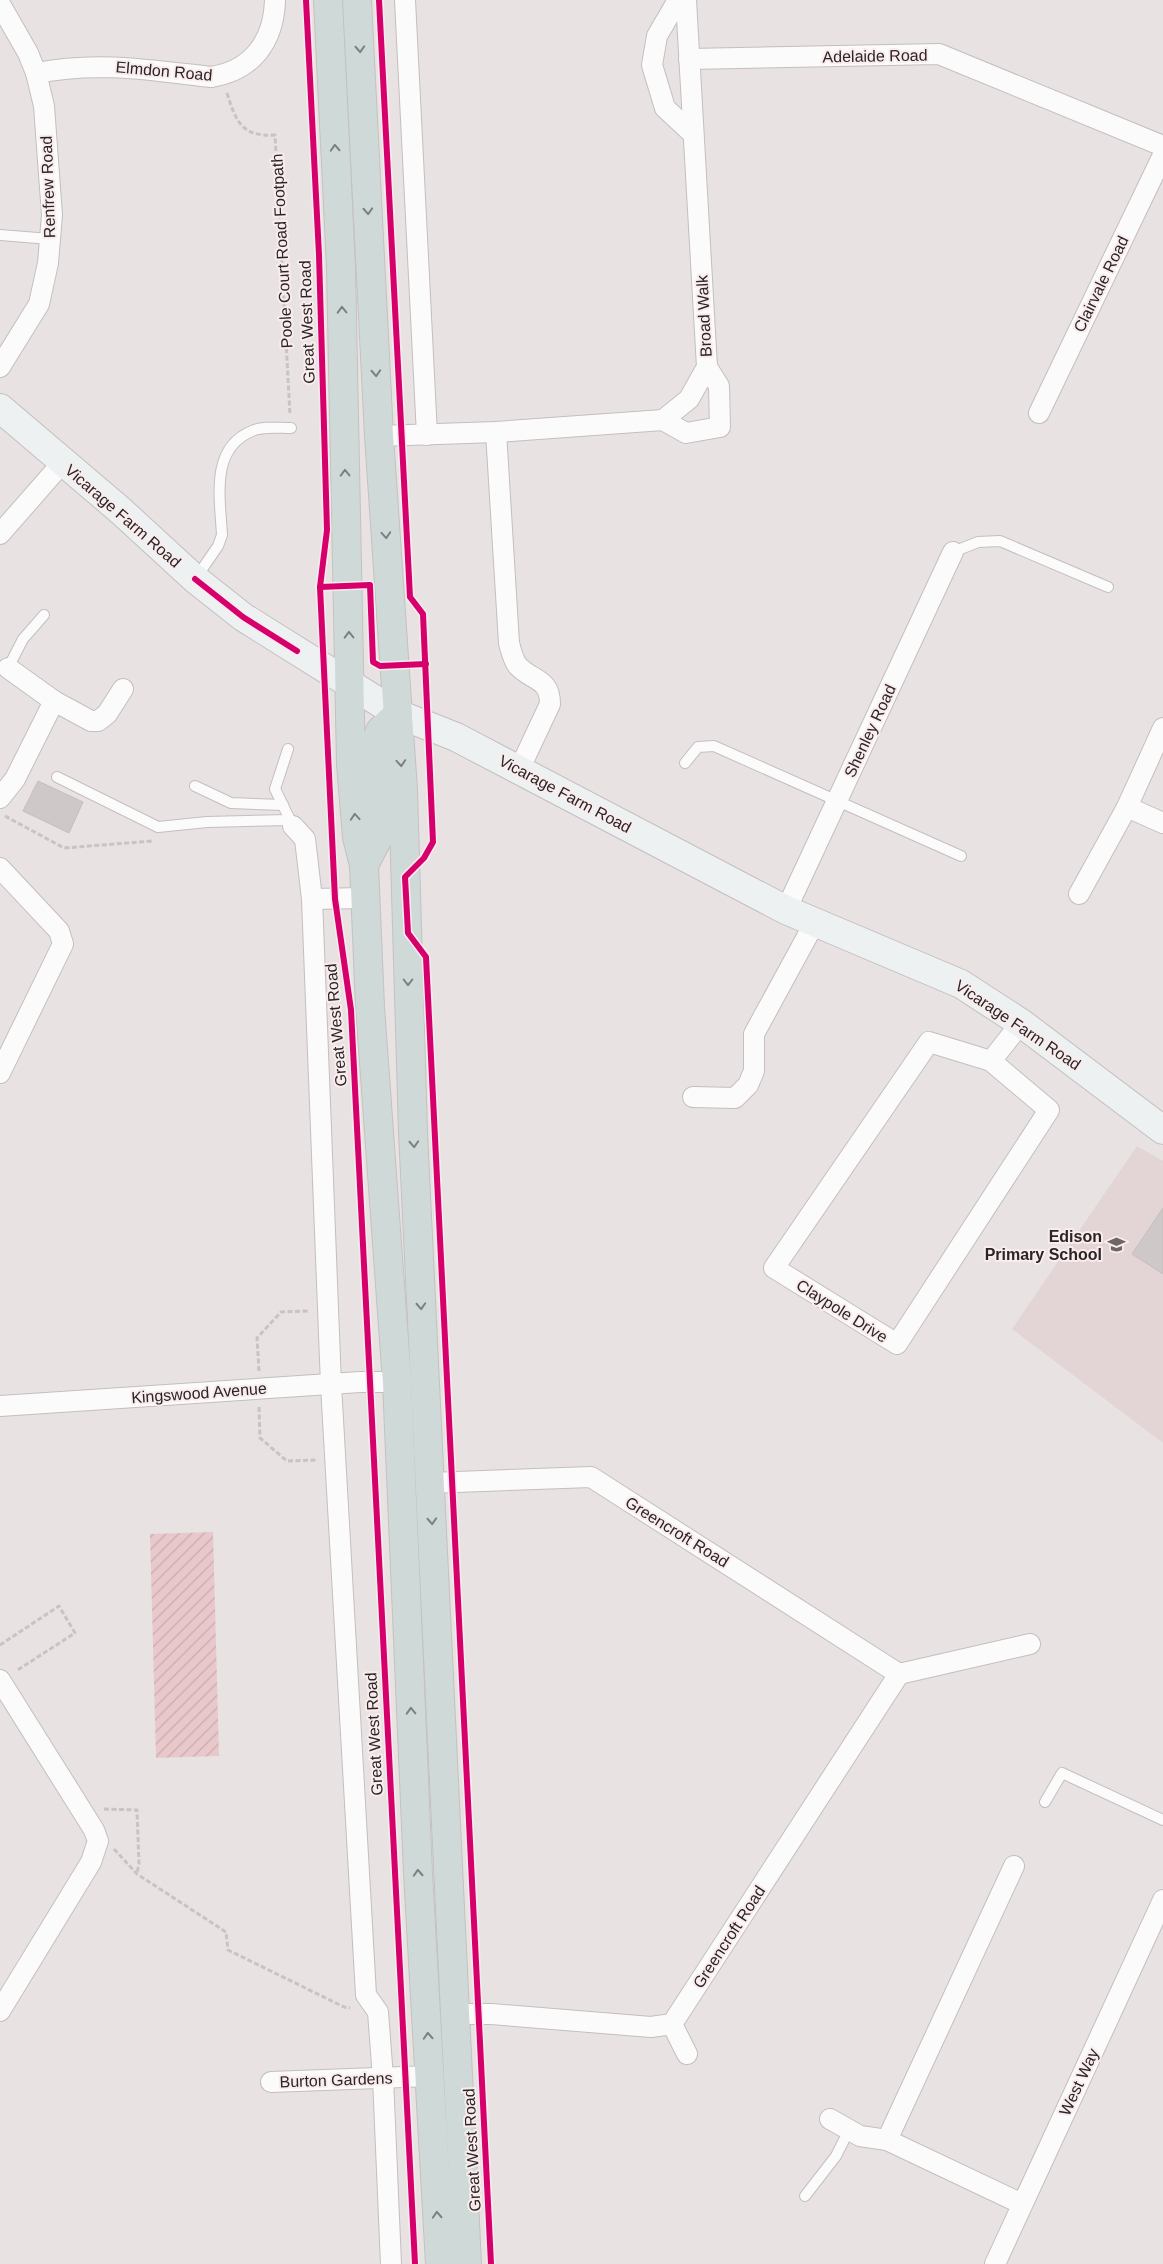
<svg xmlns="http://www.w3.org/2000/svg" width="1163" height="2264" viewBox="0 0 1163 2264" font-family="Helvetica,sans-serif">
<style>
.built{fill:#e3d4d6}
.garden{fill:url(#garden-furrows)}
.building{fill:#cec8c9;stroke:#c4bfbf}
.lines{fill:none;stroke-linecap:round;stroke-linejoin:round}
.lane-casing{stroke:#c4bebf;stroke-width:12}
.street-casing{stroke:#c4bebf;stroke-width:22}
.secondary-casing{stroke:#c4bebf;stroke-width:30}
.highway-casing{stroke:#c4c1c1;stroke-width:30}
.path{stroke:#c6c4c4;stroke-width:3;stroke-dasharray:5 2.5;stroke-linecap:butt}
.lane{stroke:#fcfbfb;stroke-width:10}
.street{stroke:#fcfbfb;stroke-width:20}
.secondary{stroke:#eef1f1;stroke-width:28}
.highway{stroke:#cfdad8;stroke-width:28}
.cycleway-casing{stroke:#faeced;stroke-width:9}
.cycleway{stroke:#d6006c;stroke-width:6}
.oneway{stroke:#7c807f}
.labels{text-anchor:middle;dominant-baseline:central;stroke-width:4;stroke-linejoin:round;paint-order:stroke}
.street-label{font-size:16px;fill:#2a2526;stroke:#faeced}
.poi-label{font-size:16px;font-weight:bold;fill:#2a2526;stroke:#faeced;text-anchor:end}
</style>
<defs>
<pattern id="garden-furrows" width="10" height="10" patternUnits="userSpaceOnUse" patternTransform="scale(1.25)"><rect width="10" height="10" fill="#e9c8cb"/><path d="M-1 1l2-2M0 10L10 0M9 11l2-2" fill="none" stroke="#c8acae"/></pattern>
</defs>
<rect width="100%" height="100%" fill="#e9e2e3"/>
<path class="built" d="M1137 1146 1163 1161V1443L1012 1329Z"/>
<path class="garden" d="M213 1532 219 1756 156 1758 150 1534Z"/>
<g class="building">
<path d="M38 781 83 802 69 833 23 811Z"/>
<path d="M1163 1208V1274L1132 1254Z"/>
</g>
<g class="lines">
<defs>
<g id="lane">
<path d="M0 235 50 239"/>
<path d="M953 552 978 542 1000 541 1108 587"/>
<path d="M196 578 218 546 222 535C220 498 210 448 252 431 262 426 279 428 291 428"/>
<path d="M8 668 23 639 44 615"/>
<path d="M288 749 275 789 293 826"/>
<path d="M685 763 698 747 714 746 961 856"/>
<path d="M57 777 158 827 207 822 290 820"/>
<path d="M195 786 231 803 283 805"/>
<path d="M1045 1802 1062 1773 1163 1820"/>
<path d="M805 2196 836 2156 849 2130"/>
</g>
<g id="street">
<path d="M405 0 427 435"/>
<path d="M678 0 657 36 652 65 665 108 693 134"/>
<path d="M0 4 28 53 36 73 44 106 52 215 48 263 39 304 0 367"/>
<path d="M689 59 939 54 1163 146"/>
<path d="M36 73C98 61 149 70 211 77 252 71 274 41 275 0"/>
<path d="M1039 413 1163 155"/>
<path d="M663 420 686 433 720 427 719 386 707 367"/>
<path d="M496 432 509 643C511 651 513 660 518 666 532 681 550 678 550 704L519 770"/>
<path d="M379 436 496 432 663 420 689 399 707 367 686 0"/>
<path d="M0 534 63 462"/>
<path d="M8 668 54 701"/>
<path d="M0 798 15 779 54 701 91 721H98L107 714 123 689"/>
<path d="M1127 807 1163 728"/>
<path d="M293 826 305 839 312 899 331 1385 366 1995 378 2012 383 2078 391 2264"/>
<path d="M0 868 59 931 63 944 0 1073"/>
<path d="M1079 894 1127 807 1163 823"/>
<path d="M312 899 365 898"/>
<path d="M786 910 953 552"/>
<path d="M991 1061 929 1042 774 1268 897 1344 1049 1110 991 1061 1021 1023"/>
<path d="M693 1097 735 1098 748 1085 754 1071V1034L815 922"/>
<path d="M0 1406 360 1382H397"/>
<path d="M430 1483 591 1477 899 1674 1030 1644"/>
<path d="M0 1680 94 1830 98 1841 91 1862 0 2011"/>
<path d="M455 2014H491L651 2027 672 2024"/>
<path d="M687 2054 672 2024 899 1674"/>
<path d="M271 2082 430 2076"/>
<path d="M830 2119 860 2136 887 2140 1022 2204"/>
<path d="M887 2140 1014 1866"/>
<path d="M995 2264 1163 1900"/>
</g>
<path id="secondary" d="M0 408 121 511 195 579 243 617 398 714 456 737 786 910 961 984 1021 1023 1163 1130"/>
<g id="highway">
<path d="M328 0 341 267 351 764 357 837 364 865 370 1007 397 1382 418 1873 440 2264"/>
<path d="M357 0 379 436 403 790 413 1132 467 2264"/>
<path d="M364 865 379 836 376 741 380 731 398 714"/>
</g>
</defs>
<use href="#lane" class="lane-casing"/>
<use href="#street" class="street-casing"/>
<use href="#secondary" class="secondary-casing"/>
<use href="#highway" class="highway-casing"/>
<g class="path">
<path d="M227 93C236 122 242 137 275 135L290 415"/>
<path d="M5 816 64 848 153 841"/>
<path d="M259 1371 257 1338 281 1312 309 1311"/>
<path d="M259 1407 260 1438 287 1461 317 1460"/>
<path d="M0 1645 59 1606 75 1633 16 1671"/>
<path d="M104 1809 137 1810 139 1864 137 1873"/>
<path d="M114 1849 137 1874 226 1932 228 1950 344 2007 350 2008"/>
</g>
<use href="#lane" class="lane"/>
<use href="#street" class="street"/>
<use href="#secondary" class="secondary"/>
<use href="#highway" class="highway"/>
<defs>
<g id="cycleway">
<path d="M306 0 319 255 327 530 320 587 335 899 351 1010 415 2264"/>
<path d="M379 0 410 597 423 614 433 842 424 858 405 877 408 933 426 957 491 2264"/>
<path d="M195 579 243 617 297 651"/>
<path d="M320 587 370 585 373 662 380 666 426 664"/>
</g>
</defs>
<use href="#cycleway" class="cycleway-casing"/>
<use href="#cycleway" class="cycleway"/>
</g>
<defs><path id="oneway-chevron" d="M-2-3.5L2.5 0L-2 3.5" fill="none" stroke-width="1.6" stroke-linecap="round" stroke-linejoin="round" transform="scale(1.25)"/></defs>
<g class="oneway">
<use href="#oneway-chevron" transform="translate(360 49) rotate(87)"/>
<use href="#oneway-chevron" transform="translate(335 148) rotate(-93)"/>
<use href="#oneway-chevron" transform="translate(368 211) rotate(87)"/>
<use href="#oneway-chevron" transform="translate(342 310) rotate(-91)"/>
<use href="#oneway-chevron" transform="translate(376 373) rotate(87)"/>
<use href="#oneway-chevron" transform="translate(345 473) rotate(-91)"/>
<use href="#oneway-chevron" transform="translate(386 535) rotate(86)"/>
<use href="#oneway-chevron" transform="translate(349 635) rotate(-91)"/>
<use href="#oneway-chevron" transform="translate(401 763) rotate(86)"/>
<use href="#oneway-chevron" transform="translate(355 817) rotate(-94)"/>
<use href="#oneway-chevron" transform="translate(408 982) rotate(90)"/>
<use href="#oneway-chevron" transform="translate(414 1144) rotate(87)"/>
<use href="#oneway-chevron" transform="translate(421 1306) rotate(87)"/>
<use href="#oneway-chevron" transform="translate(432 1521) rotate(87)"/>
<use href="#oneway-chevron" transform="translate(411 1711) rotate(-92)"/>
<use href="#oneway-chevron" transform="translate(418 1873) rotate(-93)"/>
<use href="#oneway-chevron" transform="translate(428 2036) rotate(-93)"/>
<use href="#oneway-chevron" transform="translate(437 2215) rotate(-93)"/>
</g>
<defs>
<symbol id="school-bare" viewBox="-9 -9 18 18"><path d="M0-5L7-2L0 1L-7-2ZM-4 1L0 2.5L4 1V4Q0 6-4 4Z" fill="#6d6768" stroke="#faeced" stroke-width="2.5" paint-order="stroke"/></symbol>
</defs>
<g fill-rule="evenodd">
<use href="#school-bare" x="1104" y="1232" width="25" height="25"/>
</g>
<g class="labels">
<g class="street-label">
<text transform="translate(875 56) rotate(-1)">Adelaide Road</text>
<text transform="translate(164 71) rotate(5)">Elmdon Road</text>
<text transform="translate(48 187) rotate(-92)">Renfrew Road</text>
<text transform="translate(282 251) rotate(-93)">Poole Court Road Footpath</text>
<text transform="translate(1101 284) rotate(-64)">Clairvale Road</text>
<text transform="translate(704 316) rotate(-93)">Broad Walk</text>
<text transform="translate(307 322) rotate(-92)">Great West Road</text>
<text transform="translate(123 516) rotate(41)">Vicarage Farm Road</text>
<text transform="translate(870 731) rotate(-65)">Shenley Road</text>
<text transform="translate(565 794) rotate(28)">Vicarage Farm Road</text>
<text transform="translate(336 1025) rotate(-95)">Great West Road</text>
<text transform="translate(1018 1025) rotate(34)">Vicarage Farm Road</text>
<text transform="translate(842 1311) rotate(32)">Claypole Drive</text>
<text transform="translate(199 1393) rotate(-4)">Kingswood Avenue</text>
<text transform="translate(677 1532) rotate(32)">Greencroft Road</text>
<text transform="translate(374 1734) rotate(-93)">Great West Road</text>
<text transform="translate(729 1937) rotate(-57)">Greencroft Road</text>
<text transform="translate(336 2080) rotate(-2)">Burton Gardens</text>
<text transform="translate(1079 2082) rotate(-65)">West Way</text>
<text transform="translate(472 2150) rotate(-93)">Great West Road</text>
</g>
<g class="poi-label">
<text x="1102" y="1236">Edison<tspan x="1102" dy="18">Primary School</tspan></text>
</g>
</g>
</svg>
